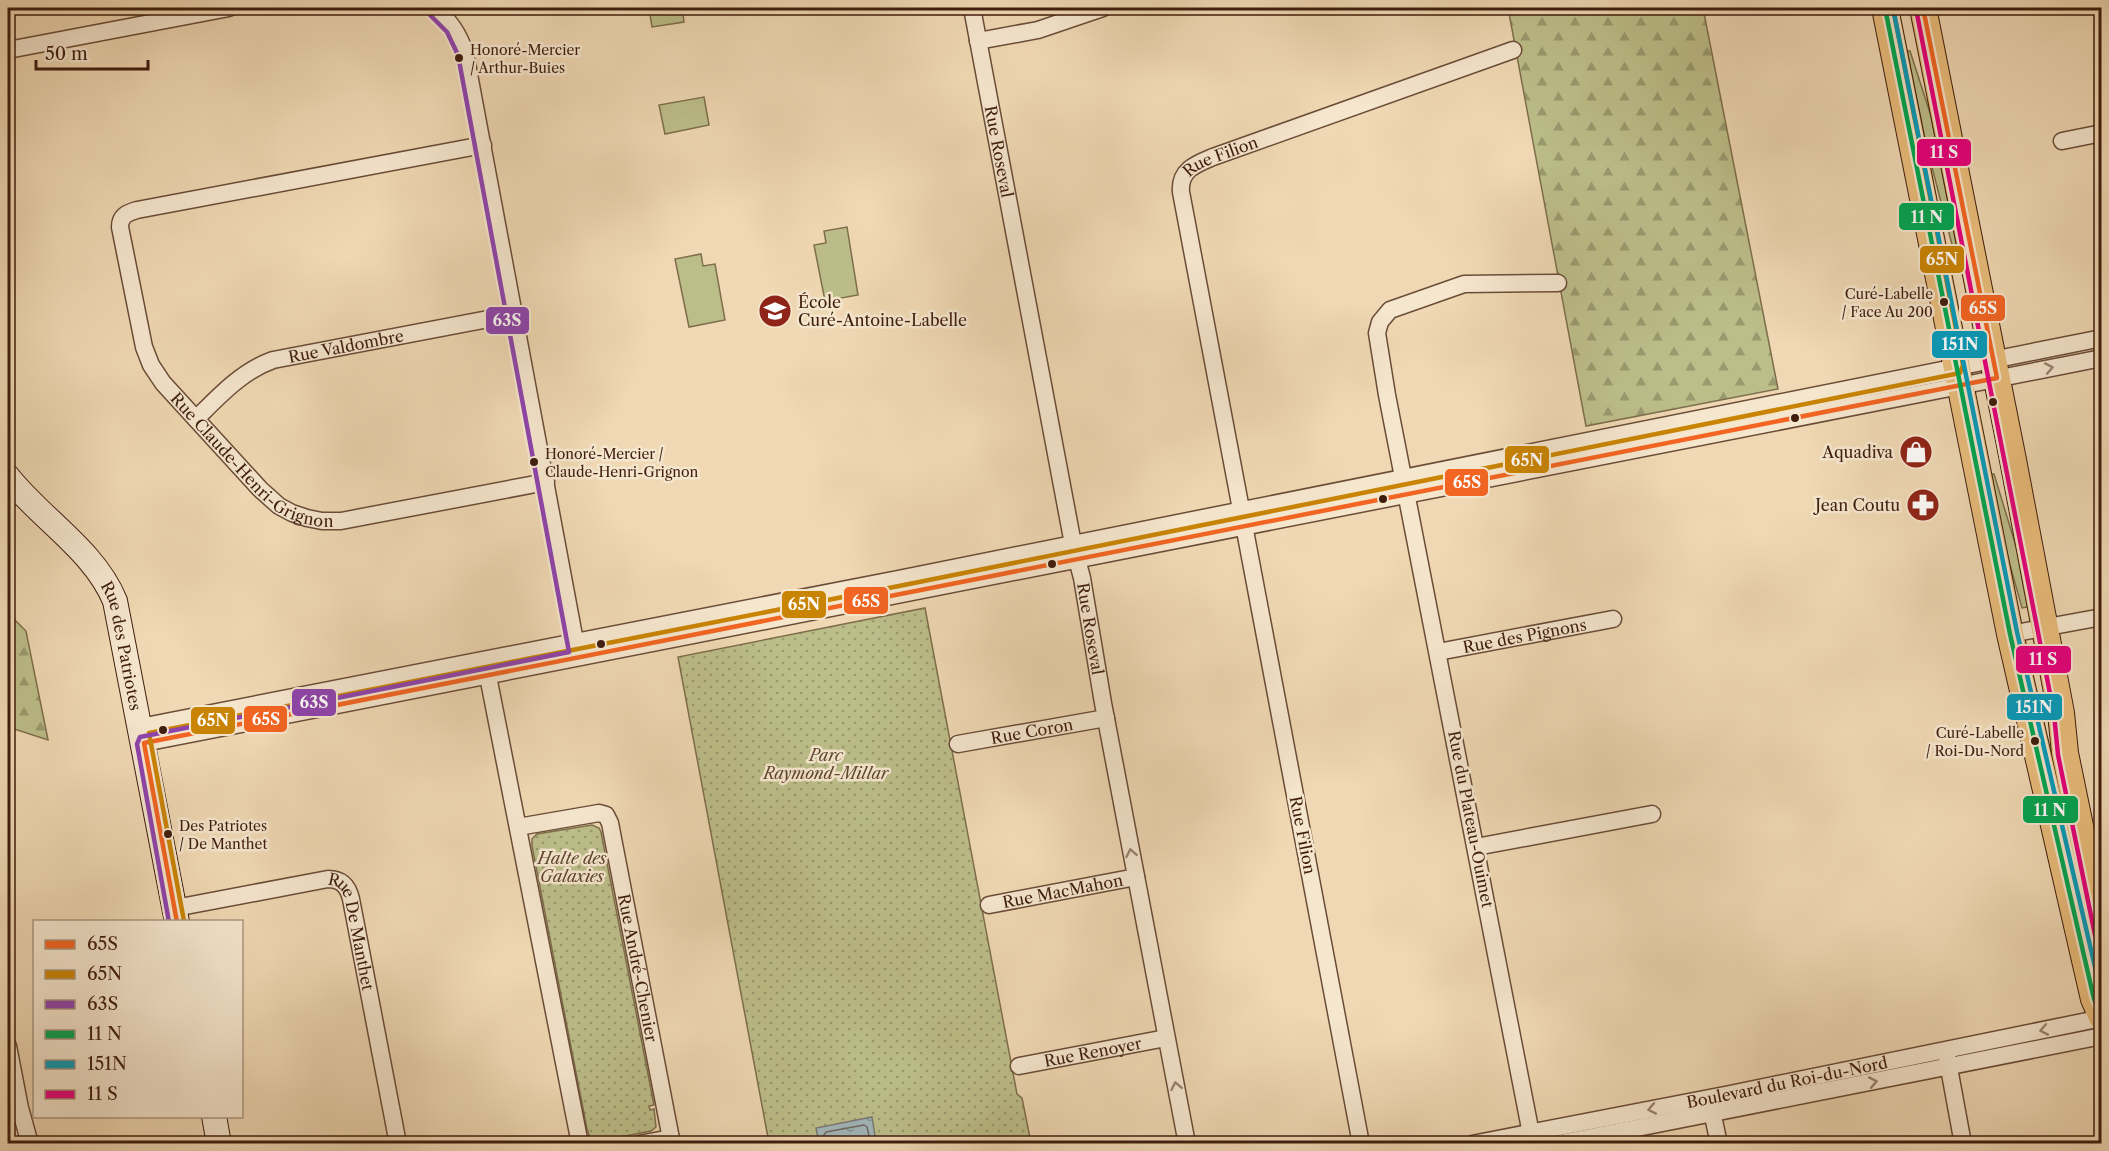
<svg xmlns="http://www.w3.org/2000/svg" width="2109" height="1151" viewBox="0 0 2109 1151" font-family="'Libre Caslon Text',serif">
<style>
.green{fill:#bcbe8a;stroke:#7e6e4c;stroke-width:1.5}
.forest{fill:url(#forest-firs);stroke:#7e6e4c;stroke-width:1.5}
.park{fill:url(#park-dots);stroke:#7e6e4c;stroke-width:1.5}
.water{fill:url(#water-ripples);stroke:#7a7975;stroke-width:1.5}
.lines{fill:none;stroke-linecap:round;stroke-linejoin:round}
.shore{stroke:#706a64;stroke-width:1.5}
.street-casing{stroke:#6b4c37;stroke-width:19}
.secondary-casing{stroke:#3f1d0e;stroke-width:26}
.primary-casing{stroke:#3f1d0e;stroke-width:28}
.street{stroke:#f5e6ce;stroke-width:16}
.secondary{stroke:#f5e6ce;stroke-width:24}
.primary{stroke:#e8bc7a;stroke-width:26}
.bus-1-casing{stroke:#f5e6ce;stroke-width:9}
.bus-2-casing{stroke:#f5e6ce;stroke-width:9}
.bus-3-casing{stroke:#f5e6ce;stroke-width:9}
.bus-4-casing{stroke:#f5e6ce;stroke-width:9}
.bus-5-casing{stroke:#f5e6ce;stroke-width:9}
.bus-6-casing{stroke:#f5e6ce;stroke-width:9}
.bus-1{stroke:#f26522;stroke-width:4.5}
.bus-2{stroke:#c98404;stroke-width:4.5}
.bus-3{stroke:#8e44ad;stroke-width:4.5}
.bus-4{stroke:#00a651;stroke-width:4.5}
.bus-5{stroke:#069bbb;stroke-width:4.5}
.bus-6{stroke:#e5007d;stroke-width:4.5}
.oneway{stroke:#9a826e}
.bus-dot{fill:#3f1d0e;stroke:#f5e6ce;stroke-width:2}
.labels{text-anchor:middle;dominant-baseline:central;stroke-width:5;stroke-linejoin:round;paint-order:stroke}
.bus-label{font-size:14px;fill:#3f1d0e;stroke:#f5e6ce;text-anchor:start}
.street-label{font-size:16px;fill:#3f1d0e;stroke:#f5e6ce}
.poi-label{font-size:16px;fill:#3f1d0e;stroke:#f5e6ce;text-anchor:end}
.park-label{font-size:16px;font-style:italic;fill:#5e452d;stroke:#f5e6ce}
.line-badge{stroke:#f5e6ce;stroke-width:2}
.badge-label{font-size:16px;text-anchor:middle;font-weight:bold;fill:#fff}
</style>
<defs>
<pattern id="forest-firs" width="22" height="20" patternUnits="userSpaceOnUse" patternTransform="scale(1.5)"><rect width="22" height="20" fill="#bcbe8a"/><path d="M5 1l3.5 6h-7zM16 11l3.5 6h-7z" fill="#9a9a6f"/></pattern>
<pattern id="park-dots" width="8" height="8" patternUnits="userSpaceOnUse" patternTransform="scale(1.5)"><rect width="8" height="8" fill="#bcbe8a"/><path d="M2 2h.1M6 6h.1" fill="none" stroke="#9a9a6f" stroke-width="1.8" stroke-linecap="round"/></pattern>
<pattern id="water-ripples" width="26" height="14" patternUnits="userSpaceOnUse" patternTransform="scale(1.5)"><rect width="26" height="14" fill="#a1b6ba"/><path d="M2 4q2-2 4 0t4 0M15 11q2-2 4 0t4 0" fill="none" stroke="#859396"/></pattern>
</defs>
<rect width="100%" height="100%" fill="#efd8b3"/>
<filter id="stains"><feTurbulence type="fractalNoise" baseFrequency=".00333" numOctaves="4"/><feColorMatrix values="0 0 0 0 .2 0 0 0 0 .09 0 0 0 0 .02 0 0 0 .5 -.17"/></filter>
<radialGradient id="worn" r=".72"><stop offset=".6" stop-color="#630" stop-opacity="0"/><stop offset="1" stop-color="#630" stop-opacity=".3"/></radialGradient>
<g class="green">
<path d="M649 8H682L684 22 652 27Z"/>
<path d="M1907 51H1910L1931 116 1960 263 1957 264 1926 144Z"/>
<path d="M704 97 709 125 665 134 659 105Z"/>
<path d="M847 227 858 295 825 301 814 245 826 243 824 231Z"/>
<path d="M701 254 703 266 715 264 725 320 689 327 675 259Z"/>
<path d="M1991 474H1994L2018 553 2028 607 2022 608 2007 554Z"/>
</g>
<g class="forest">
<path d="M1508 8H1703L1778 389 1586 426Z"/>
<path d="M8 613 26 631 48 740 8 727Z"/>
</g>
<g class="park">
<path d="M925 608 1017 1094 1022 1098 1031 1143H769L678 657Z"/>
<path d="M592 825 599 828 601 832 654 1105 649 1106 650 1110 654 1109 656 1127 651 1131 599 1141 590 1138 587 1129 532 846V839L537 834Z"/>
</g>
<path class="water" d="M872 1117 876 1142 819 1143 816 1128Z"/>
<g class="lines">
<path class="shore" d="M825 1144 824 1135 826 1132 864 1125 867 1127 871 1144"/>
<defs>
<g id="street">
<path d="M434 8C450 20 459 34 465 53L577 652"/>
<path id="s1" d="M972 8 1073 544 1082 578 1103 703 1187 1144"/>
<path d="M978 41 1038 30 1103 8"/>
<path d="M8 50 229 8"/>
<path d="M2062 141 2102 133"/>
<path id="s2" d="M483 145 137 210C127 213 120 216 120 227L144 347 151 365 163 383 260 489 279 506 292 513 307 518 322 521H341L546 482"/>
<path id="s3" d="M196 419C219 396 242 371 273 360L515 314"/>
<path d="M2010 634 2102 617"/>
<path id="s4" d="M1438 652 1613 619"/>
<path d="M486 666 580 1144"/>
<path d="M140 727 898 579 2102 338"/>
<path d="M144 743 2102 358"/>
<path id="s5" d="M958 744 1106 718"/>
<path id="s6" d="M518 827 599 813 606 815 610 823 672 1144"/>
<path d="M1476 847 1652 814"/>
<path id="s7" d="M989 905 1136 877"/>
<path id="s8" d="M175 908 328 879C341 879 348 886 351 899L398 1144"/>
<path d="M8 1046 20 1108 30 1144"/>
<path d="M1947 1057 1963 1144"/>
<path id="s9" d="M1019 1066 1166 1038"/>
<path d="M1710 1102 1719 1144"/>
<path d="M639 1144 671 1138"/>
<path id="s10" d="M1361 1144 1181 192C1179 170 1196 164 1213 157L1513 50"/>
<path id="s11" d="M1472 1144 1730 1094 2102 1018"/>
<path d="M1533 1144 1387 395 1377 333 1380 322 1390 310 1464 284 1558 283"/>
<path d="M1556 1144 2102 1036"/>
</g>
<g id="secondary">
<path id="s12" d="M8 477C41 519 94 550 115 601L177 922"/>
<path d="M214 1116 219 1144"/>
</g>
<g id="primary">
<path d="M1885 8 2010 634 2094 999 2102 1017"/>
<path d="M1923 8 2013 460 2061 713 2065 753 2102 933"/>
</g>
</defs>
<use href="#street" class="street-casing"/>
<use href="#secondary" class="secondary-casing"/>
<use href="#primary" class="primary-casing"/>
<use href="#street" class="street"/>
<use href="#secondary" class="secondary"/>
<use href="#primary" class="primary"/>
<defs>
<path id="bus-1" d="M177 922 144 743 1997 378 1923 8"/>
<path id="bus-2" d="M184 921 149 733 899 586 1960 373 1963 365 1893 8"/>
<path id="bus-3" d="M169 922 137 744 140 737 569 652 458 55 447 32 429 14"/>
<path id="bus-4" d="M1885 8 2010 634 2094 999 2102 1016"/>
<path id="bus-5" d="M1893 8 2017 632 2102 997"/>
<path id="bus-6" d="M1916 9 2054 714 2058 755 2095 935"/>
</defs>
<use href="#bus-1" class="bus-1-casing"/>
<use href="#bus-2" class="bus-2-casing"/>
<use href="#bus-3" class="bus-3-casing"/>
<use href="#bus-4" class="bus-4-casing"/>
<use href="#bus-5" class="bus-5-casing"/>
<use href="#bus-6" class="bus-6-casing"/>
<use href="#bus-1" class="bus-1"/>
<use href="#bus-2" class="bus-2"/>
<use href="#bus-3" class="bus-3"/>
<use href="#bus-4" class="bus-4"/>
<use href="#bus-5" class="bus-5"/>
<use href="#bus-6" class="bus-6"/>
</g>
<defs><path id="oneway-chevron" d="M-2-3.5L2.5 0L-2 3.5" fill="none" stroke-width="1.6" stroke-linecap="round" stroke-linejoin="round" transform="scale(1.5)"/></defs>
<g class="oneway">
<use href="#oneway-chevron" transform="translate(2049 368) rotate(-11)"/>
<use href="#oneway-chevron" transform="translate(1131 853) rotate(-101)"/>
<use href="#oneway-chevron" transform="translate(2044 1030) rotate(169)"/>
<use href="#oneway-chevron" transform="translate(1873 1082) rotate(-11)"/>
<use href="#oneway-chevron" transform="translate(1176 1086) rotate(-101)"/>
<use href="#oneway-chevron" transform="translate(1652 1109) rotate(169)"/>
</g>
<defs>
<symbol id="school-disc" viewBox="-11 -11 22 22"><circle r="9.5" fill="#8f2418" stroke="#f5e6ce"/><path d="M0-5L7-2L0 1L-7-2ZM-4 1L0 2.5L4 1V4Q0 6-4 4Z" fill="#fff"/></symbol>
<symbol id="shop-disc" viewBox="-11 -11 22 22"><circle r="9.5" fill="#8f2418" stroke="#f5e6ce"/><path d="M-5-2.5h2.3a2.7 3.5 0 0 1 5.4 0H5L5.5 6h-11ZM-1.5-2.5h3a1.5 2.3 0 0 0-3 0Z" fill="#fff"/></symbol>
<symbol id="pharmacy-disc" viewBox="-11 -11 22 22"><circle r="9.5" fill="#8f2418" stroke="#f5e6ce"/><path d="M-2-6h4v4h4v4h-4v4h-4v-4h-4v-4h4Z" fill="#fff"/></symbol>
</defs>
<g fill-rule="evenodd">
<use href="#school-disc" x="756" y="292" width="38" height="38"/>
<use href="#shop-disc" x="1897" y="433" width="38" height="38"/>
<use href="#pharmacy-disc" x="1904" y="486" width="38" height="38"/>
</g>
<g class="bus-dot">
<circle cx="459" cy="58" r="5"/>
<circle cx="1944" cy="302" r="5"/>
<circle cx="1993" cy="402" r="5"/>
<circle cx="1795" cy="418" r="5"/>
<circle cx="534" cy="462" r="5"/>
<circle cx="1383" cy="499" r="5"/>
<circle cx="1052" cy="564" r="5"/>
<circle cx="601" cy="644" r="5"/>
<circle cx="163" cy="730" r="5"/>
<circle cx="2035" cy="741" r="5"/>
<circle cx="168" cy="834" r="5"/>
</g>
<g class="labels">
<g class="bus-label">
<text x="470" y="50">Honoré-Mercier<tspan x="470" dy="18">/ Arthur-Buies</tspan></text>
<text x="1933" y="294" text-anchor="end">Curé-Labelle<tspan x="1933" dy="18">/ Face Au 200</tspan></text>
<text x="545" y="454">Honoré-Mercier /<tspan x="545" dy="18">Claude-Henri-Grignon</tspan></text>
<text x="2024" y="733" text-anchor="end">Curé-Labelle<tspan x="2024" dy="18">/ Roi-Du-Nord</tspan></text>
<text x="179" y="826">Des Patriotes<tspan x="179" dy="18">/ De Manthet</tspan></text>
</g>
<g class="street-label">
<text stroke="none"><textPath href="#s1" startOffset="146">Rue Roseval</textPath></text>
<text stroke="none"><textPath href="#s10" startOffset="1028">Rue Filion</textPath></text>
<text stroke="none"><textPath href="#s3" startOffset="172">Rue Valdombre</textPath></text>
<text stroke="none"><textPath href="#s2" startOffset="663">Rue Claude-Henri-Grignon</textPath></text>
<text stroke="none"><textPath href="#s1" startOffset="632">Rue Roseval</textPath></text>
<text stroke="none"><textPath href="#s4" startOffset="88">Rue des Pignons</textPath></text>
<text stroke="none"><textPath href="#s12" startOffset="210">Rue des Patriotes</textPath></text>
<text stroke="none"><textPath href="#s5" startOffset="75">Rue Coron</textPath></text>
<text transform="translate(1471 819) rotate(79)">Rue du Plateau-Ouimet</text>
<text transform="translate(1303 835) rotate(79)">Rue Filion</text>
<text stroke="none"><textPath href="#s7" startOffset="75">Rue MacMahon</textPath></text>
<text stroke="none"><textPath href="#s8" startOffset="219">Rue De Manthet</textPath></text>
<text stroke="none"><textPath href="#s6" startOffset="246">Rue André-Chenier</textPath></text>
<text stroke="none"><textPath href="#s9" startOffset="75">Rue Renoyer</textPath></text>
<text stroke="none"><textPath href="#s11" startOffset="321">Boulevard du Roi-du-Nord</textPath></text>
</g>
<g class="poi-label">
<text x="798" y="302" text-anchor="start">École<tspan x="798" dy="18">Curé-Antoine-Labelle</tspan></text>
<text x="1893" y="452">Aquadiva</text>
<text x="1900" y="505">Jean Coutu</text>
</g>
<g class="park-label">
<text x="826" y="755">Parc<tspan x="826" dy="18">Raymond-Millar</tspan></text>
<text x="572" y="858">Halte des<tspan x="572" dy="18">Galaxies</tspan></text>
</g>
</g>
<g class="line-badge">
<rect x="1916" y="138" width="56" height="29" rx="6" fill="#e5007d"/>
<rect x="1898" y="202" width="57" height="29" rx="6" fill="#00a651"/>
<rect x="1919" y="245" width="46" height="29" rx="6" fill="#c98404"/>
<rect x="1960" y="294" width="46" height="28" rx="6" fill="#f26522"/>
<rect x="485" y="306" width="45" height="29" rx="6" fill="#8e44ad"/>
<rect x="1931" y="330" width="57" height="29" rx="6" fill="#069bbb"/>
<rect x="1504" y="445" width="46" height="29" rx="6" fill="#c98404"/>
<rect x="1444" y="468" width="45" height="29" rx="6" fill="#f26522"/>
<rect x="843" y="586" width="46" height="29" rx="6" fill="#f26522"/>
<rect x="781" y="590" width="46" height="29" rx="6" fill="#c98404"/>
<rect x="2015" y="645" width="57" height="29" rx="6" fill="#e5007d"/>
<rect x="291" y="688" width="46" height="29" rx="6" fill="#8e44ad"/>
<rect x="2006" y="693" width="57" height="28" rx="6" fill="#069bbb"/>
<rect x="243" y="705" width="45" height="28" rx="6" fill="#f26522"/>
<rect x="190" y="706" width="46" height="29" rx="6" fill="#c98404"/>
<rect x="2022" y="795" width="57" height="29" rx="6" fill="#00a651"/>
</g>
<g class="badge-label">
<text x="1944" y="158">11 S</text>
<text x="1927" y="223">11 N</text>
<text x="1942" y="265">65N</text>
<text x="1983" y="314">65S</text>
<text x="507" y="326">63S</text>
<text x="1960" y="350">151N</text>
<text x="1527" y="466">65N</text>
<text x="1467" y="488">65S</text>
<text x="866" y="607">65S</text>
<text x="804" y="610">65N</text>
<text x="2043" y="665">11 S</text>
<text x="314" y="708">63S</text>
<text x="2034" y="713">151N</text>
<text x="266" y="725">65S</text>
<text x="213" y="726">65N</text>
<text x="2050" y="816">11 N</text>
</g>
<rect width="2109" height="1151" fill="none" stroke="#efd8b3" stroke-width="30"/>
<rect x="9" y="9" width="2091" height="1133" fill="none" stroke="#3f1d0e" stroke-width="3"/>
<rect x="15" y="15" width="2079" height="1121" fill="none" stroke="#3f1d0e" stroke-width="1.5"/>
<rect x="33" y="920" width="210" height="198" fill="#f5e6ce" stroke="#ac9681" stroke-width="1.5"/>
<rect x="45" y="940" width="30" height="9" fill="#f26522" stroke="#ac9681" stroke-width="1.5"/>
<text x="87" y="950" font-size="18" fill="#3f1d0e">65S</text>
<rect x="45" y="970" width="30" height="9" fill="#c98404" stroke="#ac9681" stroke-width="1.5"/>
<text x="87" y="980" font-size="18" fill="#3f1d0e">65N</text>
<rect x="45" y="1000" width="30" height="9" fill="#8e44ad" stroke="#ac9681" stroke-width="1.5"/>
<text x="87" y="1010" font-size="18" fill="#3f1d0e">63S</text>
<rect x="45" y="1030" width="30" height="9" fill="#00a651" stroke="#ac9681" stroke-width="1.5"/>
<text x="87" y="1040" font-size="18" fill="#3f1d0e">11 N</text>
<rect x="45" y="1060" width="30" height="9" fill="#069bbb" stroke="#ac9681" stroke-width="1.5"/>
<text x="87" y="1070" font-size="18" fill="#3f1d0e">151N</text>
<rect x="45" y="1090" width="30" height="9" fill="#e5007d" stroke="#ac9681" stroke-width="1.5"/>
<text x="87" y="1100" font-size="18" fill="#3f1d0e">11 S</text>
<path d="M36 60v9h112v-9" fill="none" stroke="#3f1d0e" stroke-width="3"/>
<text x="45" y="60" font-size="18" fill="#3f1d0e" stroke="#f5e6ce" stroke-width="4.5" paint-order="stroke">50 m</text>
<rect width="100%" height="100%" filter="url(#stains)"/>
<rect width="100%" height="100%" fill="url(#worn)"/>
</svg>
